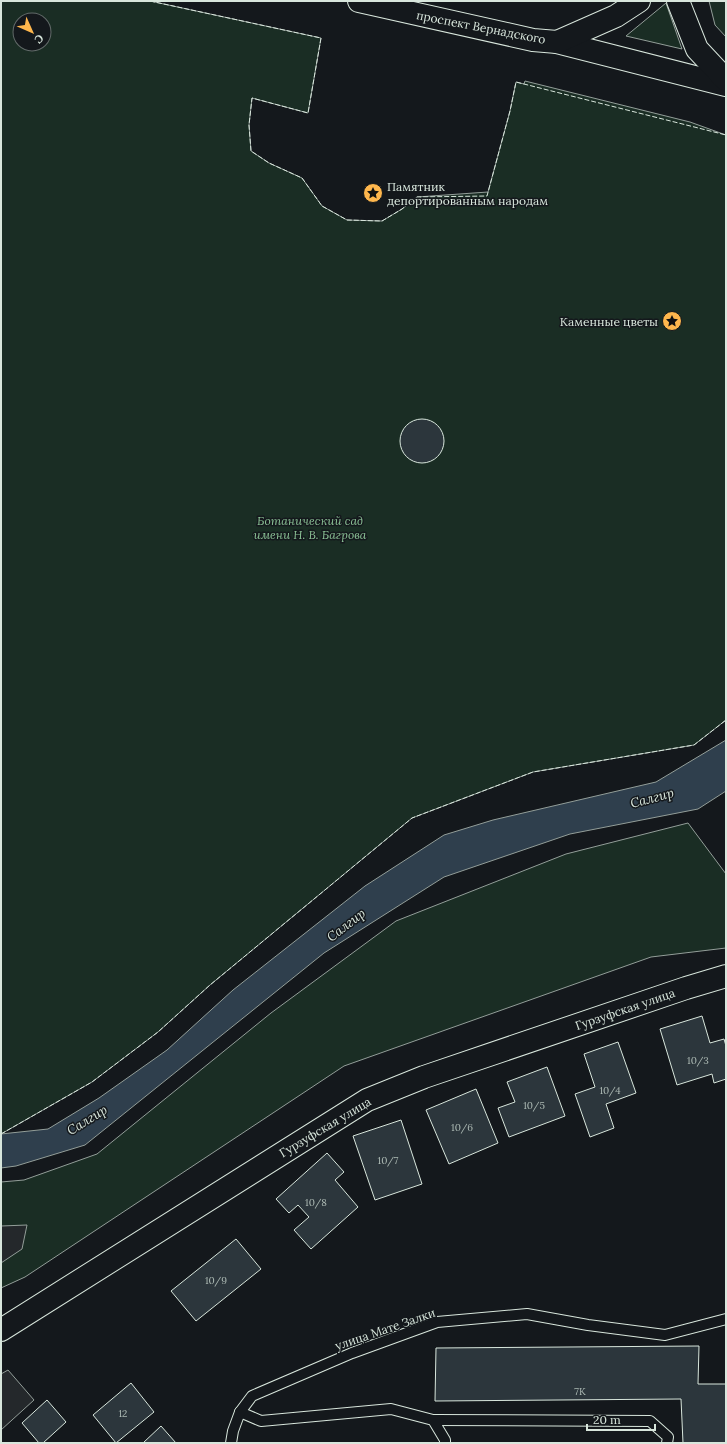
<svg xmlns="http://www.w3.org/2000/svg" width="727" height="1444" viewBox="0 0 727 1444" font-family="Lora,serif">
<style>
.green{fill:#1a2d24;stroke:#939e99;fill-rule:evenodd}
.parking{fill:#24282b;stroke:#939e99}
.water{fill:#2f3f4d;stroke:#939e99}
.building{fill:#2c363c;stroke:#d8e6dc}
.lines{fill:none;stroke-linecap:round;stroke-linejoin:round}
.service-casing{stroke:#d8e6dc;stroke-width:12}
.secondary-casing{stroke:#d8e6dc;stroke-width:24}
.primary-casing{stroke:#d8e6dc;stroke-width:24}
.service{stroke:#14181c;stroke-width:10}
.secondary{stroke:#14181c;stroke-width:22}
.primary{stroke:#14181c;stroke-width:22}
.fence{stroke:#d8e6dc;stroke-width:1;stroke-dasharray:5 2;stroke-linecap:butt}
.labels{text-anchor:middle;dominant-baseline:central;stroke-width:3;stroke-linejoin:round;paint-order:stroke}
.number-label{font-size:10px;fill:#adbab4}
.street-label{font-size:12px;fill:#d8e6dc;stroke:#14181c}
.poi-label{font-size:12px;fill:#d8e6dc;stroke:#14181c;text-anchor:start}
.park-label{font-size:12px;font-style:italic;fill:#8ac095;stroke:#14181c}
.water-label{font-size:13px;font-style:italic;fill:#d8e6dc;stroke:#14181c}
</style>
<rect width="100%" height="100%" fill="#14181c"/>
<g class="green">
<path d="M1 1H150L321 38 308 113 252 98 249 125 251 151 269 163 302 178 322 206 347 220 382 221 402 209 417 197 488 192 510 111 516 82 524 84 525 81 690 122 726 135V720L694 745 533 772 412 818 210 985 158 1032 92 1082 1 1134ZM20 20H44V44H20Z"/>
<path d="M709 1H726V37L715 25Z"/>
<path d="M666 3 682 49 626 36Z"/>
<path d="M688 823 726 874V948L651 957 344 1066 25 1277 1 1288V1182L24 1180 97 1154 271 1013 396 921 566 854Z"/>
</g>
<g class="parking">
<path d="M27 1225 22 1249 1 1263V1226Z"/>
<path d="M8 1370 34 1400 1 1430V1374Z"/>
</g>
<path class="water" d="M726 740V791L698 809 570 834 444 877 324 953 85 1145 16 1166 1 1168V1134L48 1129 99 1098 167 1050 233 990 365 886 444 835 493 820 656 782Z"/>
<g class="building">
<circle cx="422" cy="441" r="22"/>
<path d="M702 1016 710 1043 724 1039 726 1046V1079L714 1083 712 1074 677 1085 660 1029Z"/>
<path d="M618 1042 636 1093 606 1104 614 1128 590 1137 575 1094 595 1087 584 1054Z"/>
<path d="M547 1067 565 1116 509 1137 498 1108 515 1102 507 1082Z"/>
<path d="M476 1089 498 1143 449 1164 426 1110Z"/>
<path d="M401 1120 422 1184 375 1200 353 1136Z"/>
<path d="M327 1153 344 1172 335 1180 358 1207 311 1249 294 1230 309 1217 298 1205 289 1213 276 1199Z"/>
<path d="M236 1239 261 1269 196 1321 171 1291Z"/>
<path d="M699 1346 698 1384H726V1443H683L681 1399 435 1401 436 1348Z"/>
<path d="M131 1383 154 1412 116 1443 93 1415Z"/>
<path d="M47 1400 66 1422 43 1443H39L22 1423Z"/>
<path d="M161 1426 176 1443H143Z"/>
</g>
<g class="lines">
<defs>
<g id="service">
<path d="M240 1412 261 1421 391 1409 433 1420 445 1440V1443"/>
<path d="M433 1420 650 1421 668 1437 667 1443"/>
<path d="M231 1443 233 1431 240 1412 252 1396 352 1353 437 1322 527 1314 588 1325 665 1335 726 1319"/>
</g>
<path id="secondary" d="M1 1330 367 1100 424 1077 686 988 726 976"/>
<g id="primary">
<path d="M359 1 533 40 557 42 726 85"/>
<path d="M678 1 697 49 726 80"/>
<path d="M557 42 616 16 639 1"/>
</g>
</defs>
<use href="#service" class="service-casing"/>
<use href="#secondary" class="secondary-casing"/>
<use href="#primary" class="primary-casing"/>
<use href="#service" class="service"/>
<use href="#secondary" class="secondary"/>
<use href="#primary" class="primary"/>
<g class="fence">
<path d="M150 1 321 38 308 113 252 98 249 125 251 151 269 163 302 178 322 206 347 220 382 221 402 209 417 197 487 196 510 111 516 82 726 135"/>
<path d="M1 1134 92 1082 158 1032 210 985 412 818 533 772 694 745 726 720"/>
</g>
</g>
<defs>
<symbol id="sight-disc" viewBox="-11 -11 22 22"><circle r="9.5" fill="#ffb74d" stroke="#14181c"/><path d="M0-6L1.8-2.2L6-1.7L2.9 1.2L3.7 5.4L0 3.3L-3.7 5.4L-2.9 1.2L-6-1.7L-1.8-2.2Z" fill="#111"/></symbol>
</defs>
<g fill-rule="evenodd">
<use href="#sight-disc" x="362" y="182" width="22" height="22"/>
<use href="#sight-disc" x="661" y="310" width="22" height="22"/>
</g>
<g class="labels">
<g class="number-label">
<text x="698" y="1060">10/3</text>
<text x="610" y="1090">10/4</text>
<text x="534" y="1105">10/5</text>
<text x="462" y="1127">10/6</text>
<text x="388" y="1160">10/7</text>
<text x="316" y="1202">10/8</text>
<text x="216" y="1280">10/9</text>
<text x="580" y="1391">7К</text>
<text x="123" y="1413">12</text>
</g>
<g class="street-label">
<text transform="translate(481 27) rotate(11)">проспект Вернадского</text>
<text transform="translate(625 1009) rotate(-19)">Гурзуфская улица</text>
<text transform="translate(325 1127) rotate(-31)">Гурзуфская улица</text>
<text transform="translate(385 1329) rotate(-19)">улица Мате Залки</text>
</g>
<g class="poi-label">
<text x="387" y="186">Памятник<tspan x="387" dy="14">депортированным народам</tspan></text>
<text x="658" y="321" text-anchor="end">Каменные цветы</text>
</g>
<g class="park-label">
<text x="310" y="520">Ботанический сад<tspan x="310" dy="14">имени Н. В. Багрова</tspan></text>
</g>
<g class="water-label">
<text transform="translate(652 798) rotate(-15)">Салгир</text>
<text transform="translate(346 925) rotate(-38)">Салгир</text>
<text transform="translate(87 1120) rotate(-32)">Салгир</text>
</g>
</g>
<rect width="727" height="1444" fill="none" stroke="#d8e6dc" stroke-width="4"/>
<g transform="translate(32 32) rotate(135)"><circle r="19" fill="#14181c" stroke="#626a69"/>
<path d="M0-3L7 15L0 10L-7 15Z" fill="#ffb74d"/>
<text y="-6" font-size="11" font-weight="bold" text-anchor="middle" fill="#d8e6dc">С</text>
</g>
<path d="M587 1424v6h68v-6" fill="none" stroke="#d8e6dc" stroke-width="2"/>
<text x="593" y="1424" font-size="12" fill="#d8e6dc" stroke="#14181c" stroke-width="3" paint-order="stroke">20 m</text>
</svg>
